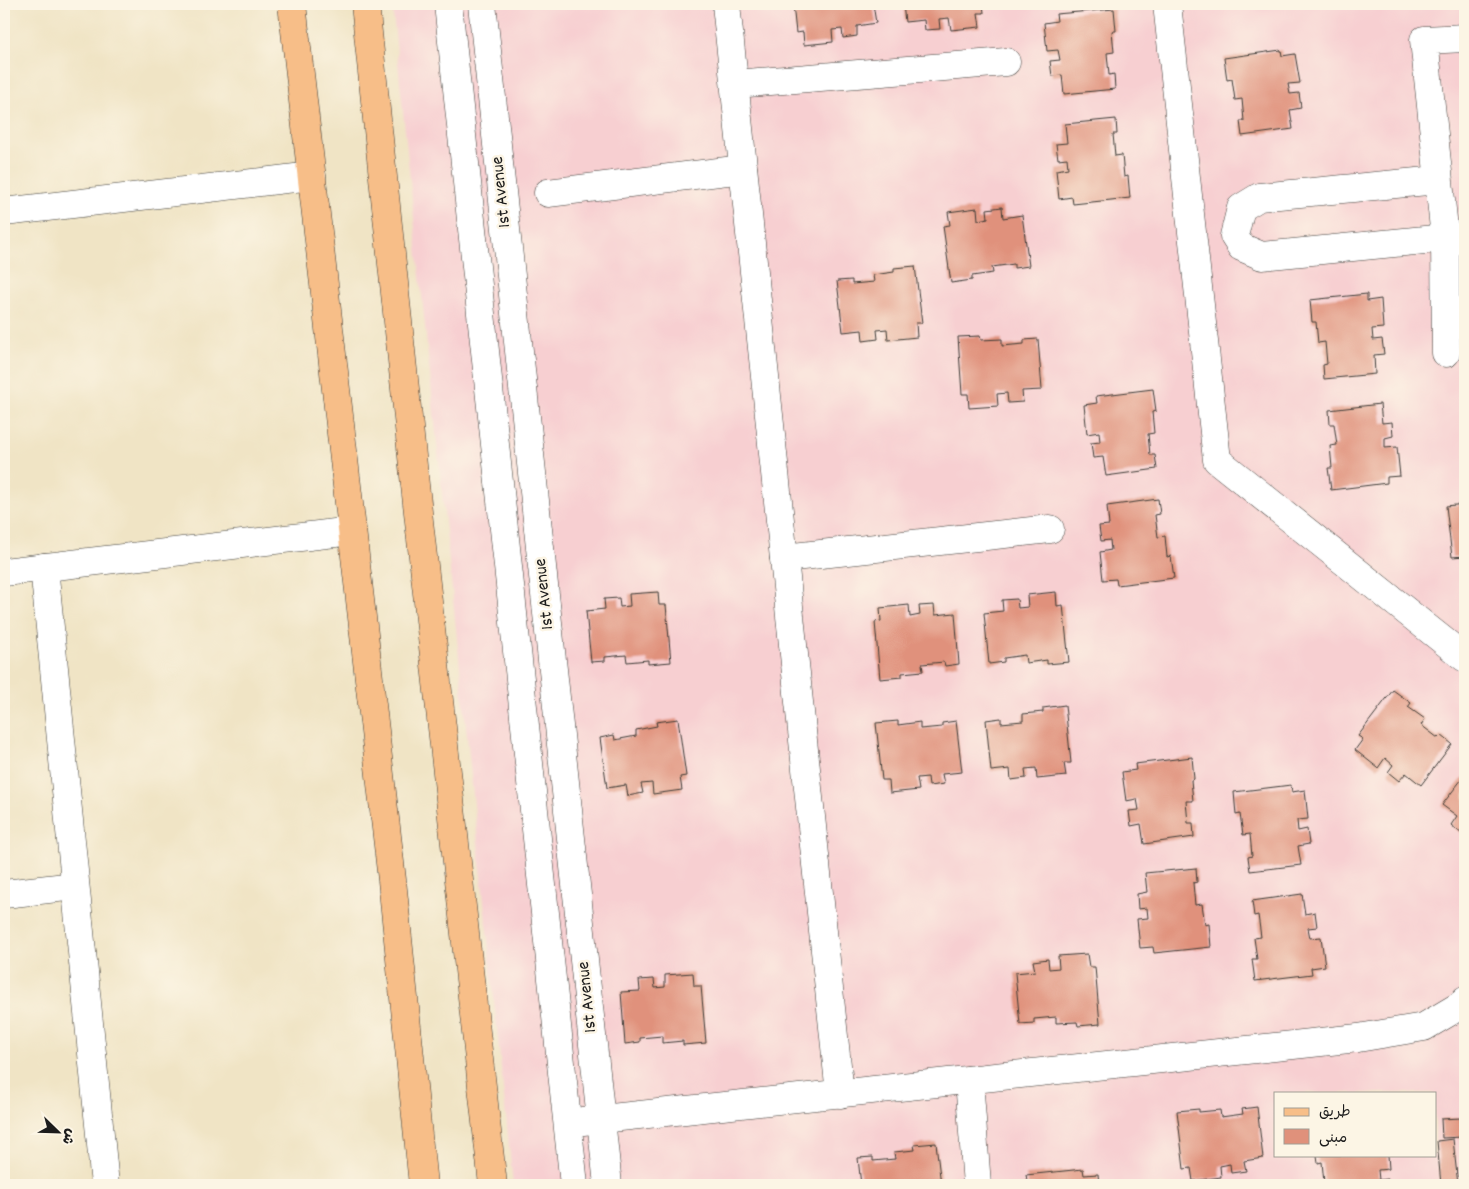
<svg xmlns="http://www.w3.org/2000/svg" width="1469" height="1189" viewBox="0 0 1469 1189" font-family="Dekko,'Playpen Sans Arabic',sans-serif">
<style>
.built{fill:#f7cfd1;fill-rule:evenodd}
.building{fill:#e0917b}
.lines{fill:none;stroke-linecap:round;stroke-linejoin:round}
.minor-casing{stroke:#3c3a35;stroke-width:29}
.major-casing{stroke:#3c3a35;stroke-width:29}
.minor{stroke:#fff;stroke-width:28}
.major{stroke:#f7be88;stroke-width:28}
.labels{text-anchor:middle;dominant-baseline:central;stroke-width:5;stroke-linejoin:round;paint-order:stroke}
.street-label{font-size:18px;fill:#1c1c1c;stroke:#fcf5e5}
</style>
<rect width="100%" height="100%" fill="#fcf5e5"/>
<filter id="ink" filterUnits="userSpaceOnUse"><feTurbulence type="fractalNoise" baseFrequency=".02" numOctaves="2"/><feDisplacementMap in="SourceGraphic" scale="10" xChannelSelector="R" yChannelSelector="G"/><feConvolveMatrix kernelMatrix="1 2 1 2 8 2 1 2 1" color-interpolation-filters="sRGB"/></filter>
<filter id="wash" filterUnits="userSpaceOnUse"><feTurbulence type="fractalNoise" baseFrequency=".0096" numOctaves="4" result="noise"/><feDisplacementMap in="SourceGraphic" scale="20" xChannelSelector="R" yChannelSelector="G"/><feGaussianBlur stdDeviation="1.12" result="paint"/><feColorMatrix in="noise" values="0 0 0 0 0 0 0 0 0 0 0 0 0 0 0 0 0 1.4 0 .05"/><feComposite in="paint" operator="in"/></filter>
<g filter="url(#wash)">
<rect width="100%" height="100%" fill="#f0e4c5"/>
<path class="built" d="M392 4H1465V1185H513ZM1275 1093H1435V1155H1275Z"/>
<g id="blocks">
<g class="building">
<path d="M793 4H873L876 23 857 26V36L843 38 842 29 832 30 833 42 804 45 803 32 796 33Z"/>
<path d="M903 4H983L984 13H978L980 27 951 30 949 18 939 19 940 29 925 30 924 20 905 22Z"/>
<path d="M1114 9 1116 31H1112L1114 52 1107 53 1109 75 1114 74 1115 89 1064 94 1062 75 1052 76 1050 61 1060 60 1058 50 1047 51 1044 23 1057 21 1056 14Z"/>
<path d="M1281 50 1282 56 1295 54 1300 83 1288 84 1290 94 1299 93 1301 108 1290 110 1293 129 1242 136 1240 121H1244L1242 99 1235 100 1232 79 1227 80 1224 58Z"/>
<path d="M1116 119 1117 134H1113L1115 156 1122 155 1124 177 1128 176 1130 198 1073 204 1072 197 1059 199 1056 170 1068 168 1067 158 1058 159 1056 144 1067 143 1065 124Z"/>
<path d="M1465 122V143H1464L1462 123Z"/>
<path d="M1002 207 1003 218 1022 215 1029 266 1014 268V264L992 267 993 273 972 276V280L951 283 943 226 950 225 948 212 977 208 978 220 988 218 987 209Z"/>
<path d="M915 266 922 323H916L917 337 888 340 887 329 877 330 878 339 863 341 862 330 843 332 837 281 852 280V284L874 282 873 275 894 272V268Z"/>
<path d="M1367 294V301L1381 299 1383 328 1372 329 1373 340 1382 339 1384 354 1374 355 1375 374 1324 379 1323 365 1327 364 1325 342 1318 343 1316 322H1312L1310 300Z"/>
<path d="M980 336 981 340 1002 339V346L1024 344V340L1038 339 1042 390 1022 391 1023 402 1008 403 1007 393 997 394 998 406 969 408 968 394H962L958 337Z"/>
<path d="M1153 389 1156 411 1152 412 1154 433 1148 434 1150 455H1155L1157 469 1106 476 1103 457 1093 458 1091 443 1100 442 1099 432 1087 434 1084 405 1097 403 1096 396Z"/>
<path d="M1380 404 1382 423 1392 422 1393 436 1385 438V448L1397 447 1400 476 1387 477V483L1331 490 1328 468H1332L1330 446 1337 445 1334 424H1330L1329 410Z"/>
<path d="M1158 499 1160 514 1155 515 1158 537 1165 536 1167 557 1171 556 1174 578 1117 585 1116 579 1103 580 1100 552 1111 550 1110 540 1101 541 1099 526 1109 525 1107 506Z"/>
<path d="M1465 504V556L1452 557 1446 506Z"/>
<path d="M658 592 659 605H666L671 662 648 664V660L627 662 626 655 605 657V661L591 662 586 611 605 609 604 599 619 598 620 607 630 606 629 594Z"/>
<path d="M1056 592 1057 606 1063 605 1069 662 1047 664V660L1026 663 1025 655 1004 658V662L989 664 984 613 1003 611 1002 600 1017 599 1018 608 1028 607 1027 595Z"/>
<path d="M909 605 910 617 920 615 919 606 934 605 935 615 955 613 959 664 945 666 944 662 922 664 923 671 902 673V677L880 679 875 622 881 621 880 608Z"/>
<path d="M1393 690 1411 703 1408 707 1425 719 1421 725 1438 738 1441 735 1452 744 1421 785 1406 773 1399 781 1388 772 1393 765 1385 758 1378 768 1355 750 1363 739 1358 736Z"/>
<path d="M1065 705 1071 763H1064L1066 776 1037 779 1036 768 1025 769 1026 778 1011 780 1010 769 991 771 986 720 1001 718V723L1023 721V714L1043 712V708Z"/>
<path d="M678 719 686 776 680 777 682 790 653 794 652 783 641 784 643 793 628 796 626 785 607 788 600 738 614 735 615 740 636 736V730L657 726 656 722Z"/>
<path d="M898 721V725L920 722V729L942 727V723L956 721 962 772 942 774 944 784 929 786 928 777 917 778 919 790 890 793 889 780H882L876 723Z"/>
<path d="M1192 757 1194 779 1191 780 1193 801H1186L1188 823H1193L1194 837 1144 844 1141 824 1131 826 1129 811 1139 810 1137 799 1126 801 1122 772 1136 770 1135 764Z"/>
<path d="M1465 775V830L1462 834 1451 825 1457 816 1442 805Z"/>
<path d="M1291 785 1292 792 1305 790 1308 819 1297 820 1298 831 1307 829 1309 844 1298 846 1301 865 1250 871 1248 857 1252 856 1250 834 1243 835 1240 814 1236 815 1234 792Z"/>
<path d="M1196 868 1197 882 1193 883 1195 905 1202 904 1205 925 1209 924 1211 947 1154 953 1153 947 1140 948 1137 919 1148 918 1147 908 1138 909 1137 894 1147 892 1145 873Z"/>
<path d="M1302 894 1305 914 1315 912 1317 927 1308 928 1310 938 1321 937 1325 966 1311 968 1312 974 1255 981 1252 959H1257L1254 938 1261 937 1258 915 1254 916 1252 901Z"/>
<path d="M1087 954 1089 967H1095L1100 1024 1078 1026 1077 1022 1056 1023V1017L1034 1019V1023L1020 1024 1015 973 1035 971 1033 961 1048 959 1049 969 1059 968 1058 956Z"/>
<path d="M693 973 694 986H701L706 1043 683 1045V1041L662 1043V1036L640 1038V1042L625 1044 621 992 640 991 639 980 654 979 655 988 665 987V975Z"/>
<path d="M1257 1107 1263 1158 1244 1161 1246 1171 1231 1173 1230 1164 1220 1166 1221 1177 1193 1181 1191 1168 1184 1169 1177 1111 1199 1109V1112L1220 1110 1221 1117 1243 1114 1242 1109Z"/>
<path d="M1461 1118 1462 1137 1442 1138 1441 1119Z"/>
<path d="M1453 1139 1458 1185H1441L1437 1141Z"/>
<path d="M936 1143 941 1185H861L858 1158 873 1157V1161L895 1159 894 1152 915 1150 914 1145Z"/>
<path d="M1317 1155H1388L1389 1169 1378 1170 1379 1180 1388 1179V1185L1324 1183 1322 1162 1318 1163Z"/>
<path d="M1083 1169 1084 1175 1098 1174 1099 1185H1028L1026 1175Z"/>
</g>
</g>
</g>
<g filter="url(#ink)">
<use href="#blocks" fill-opacity="0" stroke="#3c3a35" stroke-width="1"/>
<g class="lines">
<defs>
<g id="minor">
<path d="M448 4 574 1185"/>
<path d="M482 4 608 1185"/>
<path d="M726 4 840 1094"/>
<path d="M1167 4 1217 460 1465 658"/>
<path d="M1465 38 1424 40 1445 238 1465 236"/>
<path d="M735 84 1006 62"/>
<path d="M1438 180 1259 197 1241 208 1234 236 1241 247 1262 256 1445 238 1446 353"/>
<path d="M548 193 743 169"/>
<path d="M4 212 312 176"/>
<path d="M784 558 1050 529"/>
<path d="M44 567 105 1185"/>
<path d="M4 572 352 531"/>
<path d="M4 894 75 886"/>
<path d="M969 1080 977 1185"/>
<path d="M583 1121 1358 1038 1424 1027 1461 1005 1465 1000"/>
</g>
<g id="major">
<path d="M292 4 392 880 423 1185"/>
<path d="M365 4 415 485 493 1185"/>
</g>
</defs>
<use href="#minor" class="minor-casing"/>
<use href="#major" class="major-casing"/>
<use href="#minor" class="minor"/>
<use href="#major" class="major"/>
</g>
</g>
<g class="labels">
<g class="street-label">
<text transform="translate(502 192) rotate(-96)">1st Avenue</text>
<text transform="translate(545 594) rotate(-96)">1st Avenue</text>
<text transform="translate(588 997) rotate(-96)">1st Avenue</text>
</g>
</g>
<rect width="1469" height="1189" fill="none" stroke="#fcf5e5" stroke-width="20"/>
<rect x="1274" y="1092" width="162" height="65" fill="#fcf5e5" stroke="#a29e95"/>
<rect x="1284" y="1108" width="25" height="8" fill="#f7be88" stroke="#a29e95"/>
<text x="1319" y="1116" font-size="15" fill="#1c1c1c">طريق</text>
<rect x="1284" y="1129" width="25" height="15" fill="#e0917b" stroke="#a29e95"/>
<text x="1319" y="1142" font-size="15" fill="#1c1c1c">مبنى</text>
<g transform="translate(58 1132) rotate(113)" stroke="#fcf5e5" stroke-width="4" paint-order="stroke">
<path d="M0-4L9 19L0 12L-9 19Z" fill="#1c1c1c"/>
<text y="-8" font-size="14" font-weight="bold" text-anchor="middle" fill="#1c1c1c">ش</text>
</g>
</svg>
